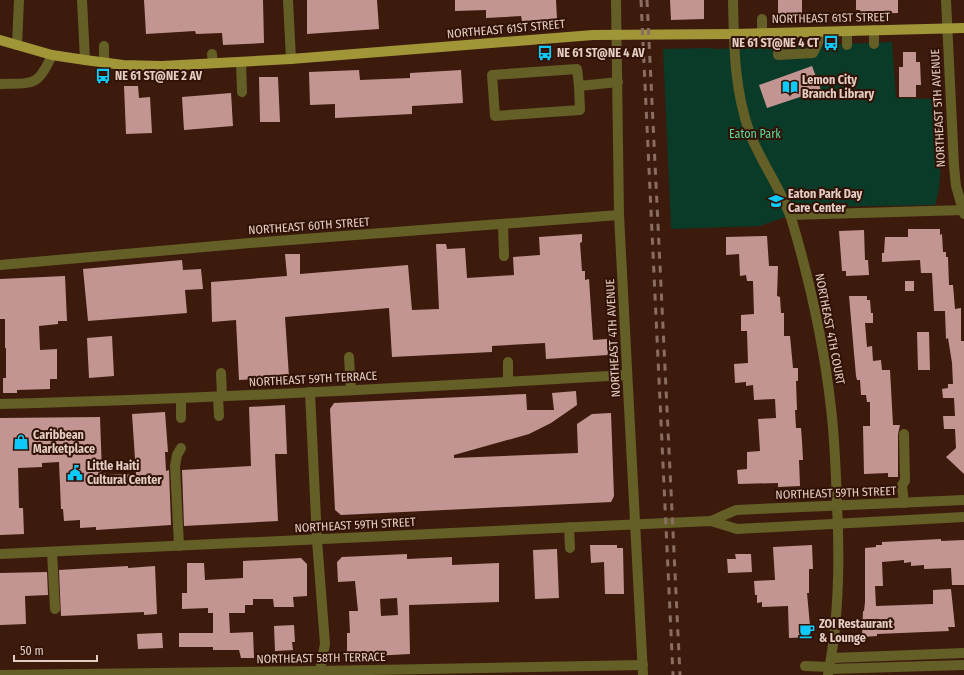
<svg xmlns="http://www.w3.org/2000/svg" width="964" height="675" viewBox="0 0 964 675" font-family="'Fira Sans Condensed',sans-serif">
<style>
.green{fill:#0a3a28}
.building{fill:#c39592;fill-rule:evenodd}
.lines{fill:none;stroke-linecap:round;stroke-linejoin:round}
.minor{stroke:#645e27;stroke-width:10}
.major{stroke:#a09637;stroke-width:10}
.rail{stroke:#8a6d62;stroke-width:3;stroke-dasharray:7 7;stroke-linecap:butt}
.labels{text-anchor:middle;dominant-baseline:central;stroke-width:4;stroke-linejoin:round;paint-order:stroke}
.street-label{font-size:12px;fill:#e4cdc5;stroke:#311205}
.poi-label{font-size:12px;font-weight:bold;fill:#e4cdc5;stroke:#311205;text-anchor:start}
.park-label{font-size:12px;fill:#58daa5;stroke:#311205}
</style>
<rect width="100%" height="100%" fill="#3c1b0d"/>
<path class="green" d="M892 42 896 98 937 99C938 129 945 178 935 205L814 207 760 226 671 229 663 49 710 48 716 49Z"/>
<g class="building">
<path d="M144 0H263L264 43 223 45 222 33 196 34 195 31 146 34Z"/>
<path d="M307 0H377L379 29 307 34Z"/>
<path d="M455 0H556L557 19 522 21 521 16 486 18V10L455 11Z"/>
<path d="M670 0H704V19L671 20Z"/>
<rect x="778" y="0" width="24" height="14"/>
<path d="M856 0H898V13L861 14 860 10H856Z"/>
<path d="M903 52H916V62H920L921 85H916V97H899V67H903Z"/>
<path d="M812 66 821 90 767 108 759 85Z"/>
<path d="M359 70 360 80 410 78V73L461 70 463 103 412 106V114L335 118V104L310 105 309 72Z"/>
<path d="M259 77H278L280 122H260Z"/>
<path d="M124 86H138L139 98 150 97 152 133 126 134Z"/>
<path d="M231 93 233 126 184 130 182 97Z"/>
<path d="M908 229H940V235L942 234 943 252H946V257H948L949 285H953L955 309 961 308V341H964V474L946 457 956 448 955 429H944L943 416H955L954 398H943L942 389 948 388V384H953L952 363 948 338 946 339 945 311H934L932 273H921L920 260 882 262V253H884L885 237H908Z"/>
<path d="M864 230 865 260H868L869 275 846 276V271H842L839 231Z"/>
<path d="M582 234V242L580 243 582 271H585V280L589 279 593 340 607 339 608 355 546 359 545 343 492 346V352L392 357 389 308 285 317 289 377 239 380 236 320 212 322 211 282 287 276 285 254H300V274L408 265 412 310 439 309 436 244H446L447 249 465 248 467 278 514 275 513 257 540 255 539 237Z"/>
<path d="M767 236 769 266H778L777 296 780 297 781 313H784V336H790L793 368H798V381H796L797 410H795L796 428H801L802 441 803 460H799L800 486 778 487V483L738 484 737 470 747 469V452L760 451 758 419 776 418 775 399 754 400 753 385 746 386V382L735 383 734 364 748 363 747 331H741V315L754 314 753 281H747L746 275 740 276 739 254 726 255V237Z"/>
<path d="M182 260 183 270 201 269 203 289 185 290 187 313 88 321 83 269Z"/>
<path d="M65 276 67 321H58V324L39 326 40 350 57 349V379H50V389L17 390V393H3V378H6V348H5V319H0V279Z"/>
<rect x="905" y="281" width="9" height="10"/>
<path d="M849 296H867V300H870L871 313H873V323H865L867 347 872 346 873 361 881 360 882 370H890L893 425H900L898 434V477H888V473L864 474 863 426H870V402H867L866 395H861L860 380H857L856 376Z"/>
<path d="M917 332H929L930 370H918Z"/>
<path d="M112 336 114 376 89 378 87 338Z"/>
<path d="M576 391 577 405 551 423 529 434 454 455V458L578 453 577 424 592 414 611 413 614 496 611 502 341 515 335 510 330 409 334 403 526 394 527 410H554L552 393Z"/>
<path d="M285 405 287 454H275L278 521 184 526 182 470 251 466 249 407Z"/>
<path d="M165 412 168 452H165L166 471 169 470 171 525 96 530V527L80 528V520L64 521 63 509H61L59 462 42 463V467L18 468 19 508H23L24 534 0 535V418L100 417 102 473H106V475L136 474 132 414Z"/>
<path d="M941 539V541L964 540V585H952L951 568 924 569V565L911 566V562L904 563V560L882 562 883 586H875L876 606 933 604V590L951 589 955 627H948L949 631 877 634V636L862 637 863 611H864L865 602V548L876 547V545H882V542Z"/>
<path d="M590 545H617V548H623L624 594H605L604 562 591 563Z"/>
<path d="M812 545 813 569H809V593H807L811 637 789 638 788 606 762 607V602L757 603V595H755L754 581 775 580 773 547Z"/>
<path d="M557 549 559 598 535 599 533 550Z"/>
<path d="M407 554V559L452 557V565L499 563V602L409 605 410 654 354 657V653H347V633H350L349 611H358L355 581 338 582 337 562 342 557ZM397 598 398 615 381 616 380 599Z"/>
<path d="M735 554H751L752 572 728 573 727 559H736Z"/>
<path d="M301 558 307 564V596L293 597 294 607H274L273 599H253V605H245V613H229L230 633 253 632 254 658H241L239 650H213V647H179V633H213V613H208V608L182 609V593H187V563H204L205 580 243 578V561Z"/>
<path d="M128 566V568L155 566 157 614 144 615V612L61 616 59 570Z"/>
<path d="M47 572 48 595 25 596 26 624 0 625V573Z"/>
<path d="M294 625 295 642H292L293 650 275 651 274 626Z"/>
<path d="M159 633H162L163 648 138 649 137 634Z"/>
</g>
<g class="lines">
<g class="minor">
<path d="M82 0 85 60"/>
<path d="M288 0 291 59"/>
<path d="M616 0 619 215 643 675"/>
<path d="M733 0C734 47 734 89 750 134 762 164 782 190 792 221 810 282 824 345 831 408 835 441 836 473 837 505 840 562 839 619 828 675"/>
<path d="M946 0 954 166 956 186 964 214"/>
<path d="M762 19V33"/>
<path d="M874 30V44"/>
<path d="M847 31V45"/>
<path d="M779 33 778 55 813 53 823 32"/>
<path d="M17 45 19 0"/>
<path d="M104 46V63"/>
<path d="M212 54 213 63"/>
<path d="M241 62 242 92"/>
<path d="M0 84C33 83 38 87 52 55"/>
<path d="M579 86 580 110 495 116 492 75 577 69 579 86 618 82"/>
<path d="M790 215 964 210"/>
<path d="M503 224 504 256"/>
<path d="M0 265 250 243 619 215"/>
<path d="M349 357 351 390"/>
<path d="M508 362V382"/>
<path d="M221 373 222 396"/>
<path d="M310 392 317 540 325 644 319 675"/>
<path d="M218 397 219 416"/>
<path d="M181 398V418"/>
<path d="M0 404C209 399 418 387 627 375"/>
<path d="M904 434 905 481 902 485 904 503"/>
<path d="M711 521 736 510 964 500"/>
<path d="M569 527 570 548"/>
<path d="M179 546 175 466 177 455 181 448"/>
<path d="M52 552 55 609"/>
<path d="M0 554 666 523 711 521 737 529 964 517"/>
<path d="M832 658 964 653"/>
<path d="M805 666 830 667"/>
<path d="M829 669 964 665"/>
<path d="M0 675 319 671 643 665"/>
</g>
<path class="major" d="M0 40 52 55 85 60 123 65 162 66 291 59 593 35 734 34 964 28"/>
<g class="rail">
<path d="M641 0 673 675"/>
<path d="M647 0 680 675"/>
</g>
</g>
<defs>
<symbol id="bus-bare" viewBox="-9 -9 18 18"><path d="M-5-6H5V4H4V6H2V4H-2V6H-4V4H-5ZM-3.5-4V0h7V-4ZM-3.5 1.2v1.5H-2V1.2ZM2 1.2v1.5H3.5V1.2Z" fill="#0ecafa" stroke="#311205" stroke-width="2.5" paint-order="stroke"/></symbol>
<symbol id="library-bare" viewBox="-9 -9 18 18"><path d="M-6-4Q-3-5.5-.7-3.5V5Q-3 3-6 4ZM6-4Q3-5.5 .7-3.5V5Q3 3 6 4Z" fill="#0ecafa" stroke="#311205" stroke-width="2.5" paint-order="stroke"/></symbol>
<symbol id="school-bare" viewBox="-9 -9 18 18"><path d="M0-5L7-2L0 1L-7-2ZM-4 1L0 2.5L4 1V4Q0 6-4 4Z" fill="#0ecafa" stroke="#311205" stroke-width="2.5" paint-order="stroke"/></symbol>
<symbol id="shop-bare" viewBox="-9 -9 18 18"><path d="M-5-2.5h2.3a2.7 3.5 0 0 1 5.4 0H5L5.5 6h-11ZM-1.5-2.5h3a1.5 2.3 0 0 0-3 0Z" fill="#0ecafa" stroke="#311205" stroke-width="2.5" paint-order="stroke"/></symbol>
<symbol id="civic-bare" viewBox="-9 -9 18 18"><path d="M-.6-6.5H3V-4.5H.6V-3L4-1V1h2V6H-6V1h2V-1L-.6-3ZM-1.2 2.5V6h2.4V2.5Z" fill="#0ecafa" stroke="#311205" stroke-width="2.5" paint-order="stroke"/></symbol>
<symbol id="cafe-bare" viewBox="-9 -9 18 18"><path d="M-5.5-4.5H6V0H3Q3 3.5 0 3.5H-2.5Q-5.5 3.5-5.5 0ZM3-3.2v2h1.7v-2ZM-6 4.5H4V6H-6Z" fill="#0ecafa" stroke="#311205" stroke-width="2.5" paint-order="stroke"/></symbol>
</defs>
<g fill-rule="evenodd">
<use href="#bus-bare" x="820" y="32" width="22" height="22"/>
<use href="#bus-bare" x="534" y="42" width="22" height="22"/>
<use href="#bus-bare" x="92" y="65" width="22" height="22"/>
<use href="#library-bare" x="779" y="76" width="22" height="22"/>
<use href="#school-bare" x="765" y="190" width="22" height="22"/>
<use href="#shop-bare" x="10" y="431" width="22" height="22"/>
<use href="#civic-bare" x="64" y="462" width="22" height="22"/>
<use href="#cafe-bare" x="796" y="620" width="22" height="22"/>
</g>
<g class="labels">
<g class="street-label">
<text transform="translate(831 18) rotate(-1)">NORTHEAST 61ST STREET</text>
<text transform="translate(506 29) rotate(-5)">NORTHEAST 61ST STREET</text>
<text transform="translate(938 108) rotate(-93)">NORTHEAST 5TH AVENUE</text>
<text transform="translate(309 226) rotate(-4)">NORTHEAST 60TH STREET</text>
<text transform="translate(830 329) rotate(79)">NORTHEAST 4TH COURT</text>
<text transform="translate(613 338) rotate(-93)">NORTHEAST 4TH AVENUE</text>
<text transform="translate(313 379) rotate(-3)">NORTHEAST 59TH TERRACE</text>
<text transform="translate(836 493) rotate(-2)">NORTHEAST 59TH STREET</text>
<text transform="translate(355 525) rotate(-3)">NORTHEAST 59TH STREET</text>
<text transform="translate(321 658) rotate(-1)">NORTHEAST 58TH TERRACE</text>
</g>
<g class="poi-label">
<text x="819" y="43" text-anchor="end">NE 61 ST@NE 4 CT</text>
<text x="557" y="53">NE 61 ST@NE 4 AV</text>
<text x="115" y="76">NE 61 ST@NE 2 AV</text>
<text x="802" y="80">Lemon City<tspan x="802" dy="14">Branch Library</tspan></text>
<text x="788" y="194">Eaton Park Day<tspan x="788" dy="14">Care Center</tspan></text>
<text x="33" y="435">Caribbean<tspan x="33" dy="14">Marketplace</tspan></text>
<text x="87" y="466">Little Haiti<tspan x="87" dy="14">Cultural Center</tspan></text>
<text x="819" y="624">ZOI Restaurant<tspan x="819" dy="14">&amp; Lounge</tspan></text>
</g>
<g class="park-label">
<text x="755" y="134">Eaton Park</text>
</g>
</g>
<path d="M14 655v6h83v-6" fill="none" stroke="#e4cdc5" stroke-width="2"/>
<text x="20" y="655" font-size="12" fill="#e4cdc5" stroke="#311205" stroke-width="3" paint-order="stroke">50 m</text>
</svg>
